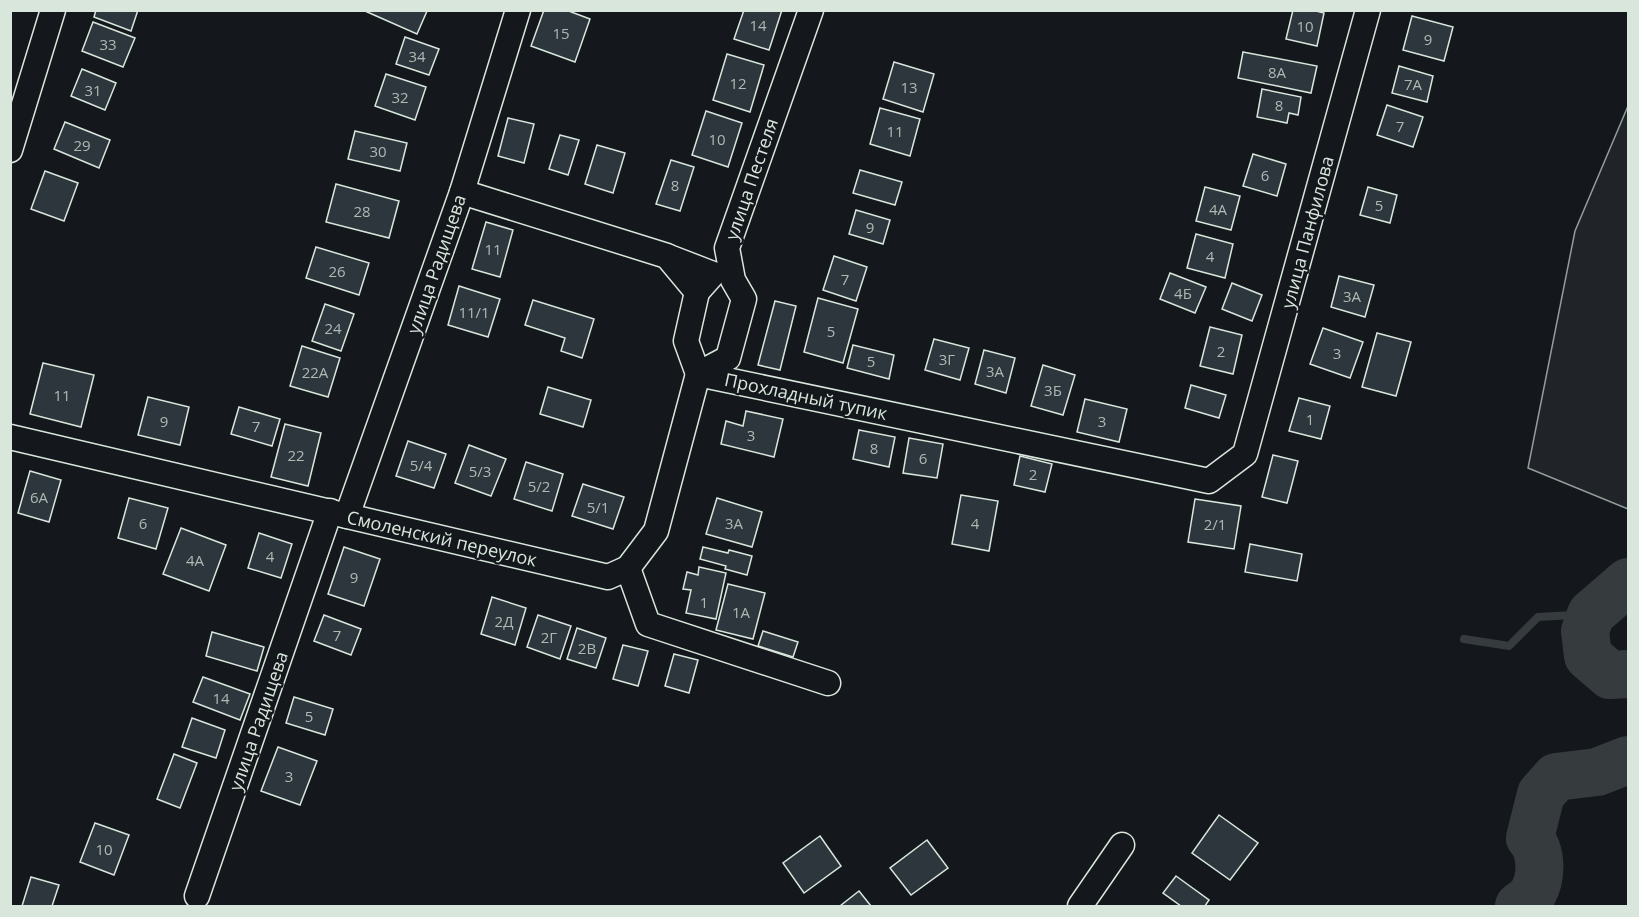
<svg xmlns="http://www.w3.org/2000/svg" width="1639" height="917" viewBox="0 0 1639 917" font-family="'Open Sans',sans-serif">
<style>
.green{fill:#202428;stroke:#939e99;stroke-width:1.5}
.water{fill:#363b3e;stroke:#939e99;stroke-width:1.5}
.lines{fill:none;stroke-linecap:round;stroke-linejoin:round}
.stream{stroke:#363b3e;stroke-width:8}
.river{stroke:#363b3e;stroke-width:48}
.building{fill:#2c363c;stroke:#d8e6dc;stroke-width:1.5}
.street-casing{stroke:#d8e6dc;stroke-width:27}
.street{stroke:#14181c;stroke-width:24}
.labels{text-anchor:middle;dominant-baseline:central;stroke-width:4.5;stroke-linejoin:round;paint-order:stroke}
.number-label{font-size:15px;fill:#adbab4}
.street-label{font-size:18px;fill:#d8e6dc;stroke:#14181c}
</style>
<rect width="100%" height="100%" fill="#14181c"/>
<path class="green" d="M1628 106V509L1528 468 1575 231Z"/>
<path class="water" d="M1528 802 1544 808 1552 820 1548 833 1538 847 1524 843C1516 827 1519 817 1528 802Z"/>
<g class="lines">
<path class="stream" d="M1464 639 1509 646 1538 617 1591 614"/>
<g class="river">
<path d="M1628 582 1591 614 1585 631 1588 656 1610 675 1628 674"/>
<path d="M1519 906C1523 903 1530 898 1533 893 1542 877 1542 852 1530 838L1541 794 1556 777 1597 772 1628 760"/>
</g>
</g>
<g class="building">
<path d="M96 10H138L131 31 94 17Z"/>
<path d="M425 10 427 11 417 34 365 11Z"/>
<path d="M544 10H566L590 19 575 62 531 46Z"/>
<path d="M744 10H782L769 50 734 39Z"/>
<path d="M1293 10H1312L1324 13 1317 46 1286 39Z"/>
<path d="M1412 16 1453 27 1444 61 1403 50Z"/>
<path d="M93 22 135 38 123 67 82 51Z"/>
<path d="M405 37 439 49 429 75 396 64Z"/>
<path d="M1243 52 1317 66 1311 93 1238 78Z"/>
<path d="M727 54 764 65 750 112 713 100Z"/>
<path d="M894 62 934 74 923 112 883 99Z"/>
<path d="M1399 66 1433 76 1427 102 1392 93Z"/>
<path d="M82 69 116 83 105 110 71 96Z"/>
<path d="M386 74 426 87 415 120 375 106Z"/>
<path d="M1262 89 1301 97 1298 115 1289 113 1287 123 1257 117Z"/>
<path d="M1387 105 1423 117 1413 147 1377 135Z"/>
<path d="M880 108 920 119 910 156 870 144Z"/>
<path d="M706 111 742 123 728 167 692 155Z"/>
<path d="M508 118 534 124 524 163 498 156Z"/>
<path d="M65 122 110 140 99 168 54 149Z"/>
<path d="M355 131 407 143 400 171 348 159Z"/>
<path d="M560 135 579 140 568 175 549 169Z"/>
<path d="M597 145 625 153 613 193 585 184Z"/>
<path d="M1253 154 1286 164 1277 196 1243 186Z"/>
<path d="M671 160 694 167 680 211 656 204Z"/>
<path d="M860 170 902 182 895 205 853 193Z"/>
<path d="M45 171 78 183 64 221 31 209Z"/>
<path d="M336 184 399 201 389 238 326 222Z"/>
<path d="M1205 187 1240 196 1231 230 1196 221Z"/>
<path d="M1368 187 1397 195 1390 223 1360 215Z"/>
<path d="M856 210 890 220 883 244 849 234Z"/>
<path d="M486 222 513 230 500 277 472 269Z"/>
<path d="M1196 234 1233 244 1225 278 1187 268Z"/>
<path d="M316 247 369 263 359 295 306 278Z"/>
<path d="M834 256 867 267 856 301 823 290Z"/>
<path d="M1170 273 1206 287 1195 313 1160 299Z"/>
<path d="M1339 276 1374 285 1365 317 1331 307Z"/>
<path d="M1232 283 1262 295 1252 321 1222 309Z"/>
<path d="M459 286 500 299 488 337 448 325Z"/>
<path d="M818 298 858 309 843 363 804 352Z"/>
<path d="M533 300 594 319 582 358 561 351 565 338 525 325Z"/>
<path d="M775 301 796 306 780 370 758 365Z"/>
<path d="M325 304 354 314 341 351 312 341Z"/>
<path d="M1210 327 1242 335 1233 374 1200 366Z"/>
<path d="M1323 328 1363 342 1350 378 1310 364Z"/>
<path d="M1377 333 1411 342 1396 396 1362 387Z"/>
<path d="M934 339 969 348 960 380 925 370Z"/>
<path d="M853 345 894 355 889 379 847 368Z"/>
<path d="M302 346 340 358 328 397 290 386Z"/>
<path d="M984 350 1015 358 1006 393 975 384Z"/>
<path d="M43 363 94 375 81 427 30 414Z"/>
<path d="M1043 365 1075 375 1063 415 1031 406Z"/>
<path d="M1191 385 1226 395 1219 418 1185 408Z"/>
<path d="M548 387 591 400 583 427 540 414Z"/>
<path d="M148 397 189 407 180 445 138 435Z"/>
<path d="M1299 398 1330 406 1321 439 1289 431Z"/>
<path d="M1085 399 1127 409 1119 442 1077 432Z"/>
<path d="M239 407 280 419 272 446 231 434Z"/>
<path d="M746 411 783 419 774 457 721 444 726 421 743 426Z"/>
<path d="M285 424 321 433 308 486 271 477Z"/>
<path d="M859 430 895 437 889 467 853 459Z"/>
<path d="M909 438 943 444 937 478 903 473Z"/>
<path d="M408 441 446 454 434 488 396 476Z"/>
<path d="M469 445 506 459 491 496 455 483Z"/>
<path d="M1273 455 1298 461 1287 503 1262 497Z"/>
<path d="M1020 456 1052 464 1045 492 1014 485Z"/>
<path d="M526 462 563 474 552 511 514 499Z"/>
<path d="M30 471 61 480 49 522 18 513Z"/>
<path d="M583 484 624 497 613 529 572 516Z"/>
<path d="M961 495 998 501 989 551 952 544Z"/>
<path d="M129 498 168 508 156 549 118 538Z"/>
<path d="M717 498 762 512 752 547 706 534Z"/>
<path d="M1195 499 1241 506 1234 549 1188 542Z"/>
<path d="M181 528 226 545 209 591 163 574Z"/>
<path d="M259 533 292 544 281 578 248 568Z"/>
<path d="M1250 544 1302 554 1297 581 1245 572Z"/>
<path d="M344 547 380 559 364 606 328 594Z"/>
<path d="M703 547 728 553 729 550 752 556 747 575 725 569 726 566 700 559Z"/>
<path d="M699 567 726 573 716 619 686 613 691 590 683 589 687 572 698 575Z"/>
<path d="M728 584 765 593 753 639 716 630Z"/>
<path d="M492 597 526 608 515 645 481 634Z"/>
<path d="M324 615 361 629 351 655 314 641Z"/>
<path d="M538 615 571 626 560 659 527 647Z"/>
<path d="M577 628 606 638 596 668 567 659Z"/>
<path d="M763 631 798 642 793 657 758 646Z"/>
<path d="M212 632 264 647 257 671 206 656Z"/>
<path d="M623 645 648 651 638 686 613 679Z"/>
<path d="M674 654 698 660 689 693 665 686Z"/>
<path d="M203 677 250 694 240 720 193 702Z"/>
<path d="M294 697 333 709 325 735 286 723Z"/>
<path d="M192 718 225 730 216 758 182 747Z"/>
<path d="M278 747 317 761 300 805 261 791Z"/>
<path d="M174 754 197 763 180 808 157 799Z"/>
<path d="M1219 815 1258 843 1230 880 1192 853Z"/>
<path d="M95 823 129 835 114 875 80 862Z"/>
<path d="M820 836 841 866 804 893 783 863Z"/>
<path d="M927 840 948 868 911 895 890 868Z"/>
<path d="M1176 876 1209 900 1205 906H1181L1163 893Z"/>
<path d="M31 877 59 885 52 906H22Z"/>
<path d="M859 891 871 906H840Z"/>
</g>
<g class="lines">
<defs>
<g id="street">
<path d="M10 150 53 10"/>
<path d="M462 192 667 256 697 292 686 341 698 374 1209 481 1245 454 1368 10"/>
<path d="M669 257 713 274 697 292"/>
<path d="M10 437 608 577 628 568 648 624 828 683"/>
<path d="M347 516 462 192 518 10"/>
<path d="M628 568 656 531 698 374 728 358 744 299 733 280 727 248 811 10"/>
<path d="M197 896 330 511"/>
<path d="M1080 906 1122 845"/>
</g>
</defs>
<use href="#street" class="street-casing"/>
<use href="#street" class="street"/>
</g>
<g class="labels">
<g class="number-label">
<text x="758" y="25">14</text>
<text x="1305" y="26">10</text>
<text x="561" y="33">15</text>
<text x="1428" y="39">9</text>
<text x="108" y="44">33</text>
<text x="417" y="56">34</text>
<text x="1277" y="72">8А</text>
<text x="738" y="83">12</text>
<text x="1413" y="84">7А</text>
<text x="909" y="87">13</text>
<text x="93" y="90">31</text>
<text x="400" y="97">32</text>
<text x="1279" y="105">8</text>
<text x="1400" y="126">7</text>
<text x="895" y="131">11</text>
<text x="717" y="139">10</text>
<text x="82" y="145">29</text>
<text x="378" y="151">30</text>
<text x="1265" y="175">6</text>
<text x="675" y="185">8</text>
<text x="1379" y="205">5</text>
<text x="1218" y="209">4А</text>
<text x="362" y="211">28</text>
<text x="870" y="227">9</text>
<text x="493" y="249">11</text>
<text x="1210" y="256">4</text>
<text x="337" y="271">26</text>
<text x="845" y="279">7</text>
<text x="1183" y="293">4Б</text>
<text x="1352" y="296">3А</text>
<text x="474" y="312">11/1</text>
<text x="333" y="328">24</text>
<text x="831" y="331">5</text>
<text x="1221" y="351">2</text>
<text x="1337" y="353">3</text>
<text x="947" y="359">3Г</text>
<text x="871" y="361">5</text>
<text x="995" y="371">3А</text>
<text x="315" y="372">22А</text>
<text x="1053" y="390">3Б</text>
<text x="62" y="395">11</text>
<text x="1310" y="419">1</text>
<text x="164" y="421">9</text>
<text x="1102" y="421">3</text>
<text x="256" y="426">7</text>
<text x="751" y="435">3</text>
<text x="874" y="448">8</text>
<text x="296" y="455">22</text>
<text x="923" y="458">6</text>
<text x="421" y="465">5/4</text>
<text x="480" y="471">5/3</text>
<text x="1033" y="474">2</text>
<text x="539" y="486">5/2</text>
<text x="39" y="497">6А</text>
<text x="598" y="507">5/1</text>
<text x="143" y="523">6</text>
<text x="734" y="523">3А</text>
<text x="975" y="523">4</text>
<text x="1215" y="524">2/1</text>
<text x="270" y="556">4</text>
<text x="195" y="560">4А</text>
<text x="354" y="577">9</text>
<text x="704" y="602">1</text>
<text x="741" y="612">1А</text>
<text x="504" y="621">2Д</text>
<text x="337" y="635">7</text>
<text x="549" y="637">2Г</text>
<text x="587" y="648">2В</text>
<text x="221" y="698">14</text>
<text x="309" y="716">5</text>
<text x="289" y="776">3</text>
<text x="104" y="849">10</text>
</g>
<g class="street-label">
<text transform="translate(751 179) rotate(-71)">улица Пестеля</text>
<text transform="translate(1307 232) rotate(-75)">улица Панфилова</text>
<text transform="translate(436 264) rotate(-71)">улица Радищева</text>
<text transform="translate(806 396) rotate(12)">Прохладный тупик</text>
<text transform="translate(442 538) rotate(13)">Смоленский переулок</text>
<text transform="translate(258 721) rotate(-71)">улица Радищева</text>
</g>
</g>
<rect width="1639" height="917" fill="none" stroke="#d8e6dc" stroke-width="24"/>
</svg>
